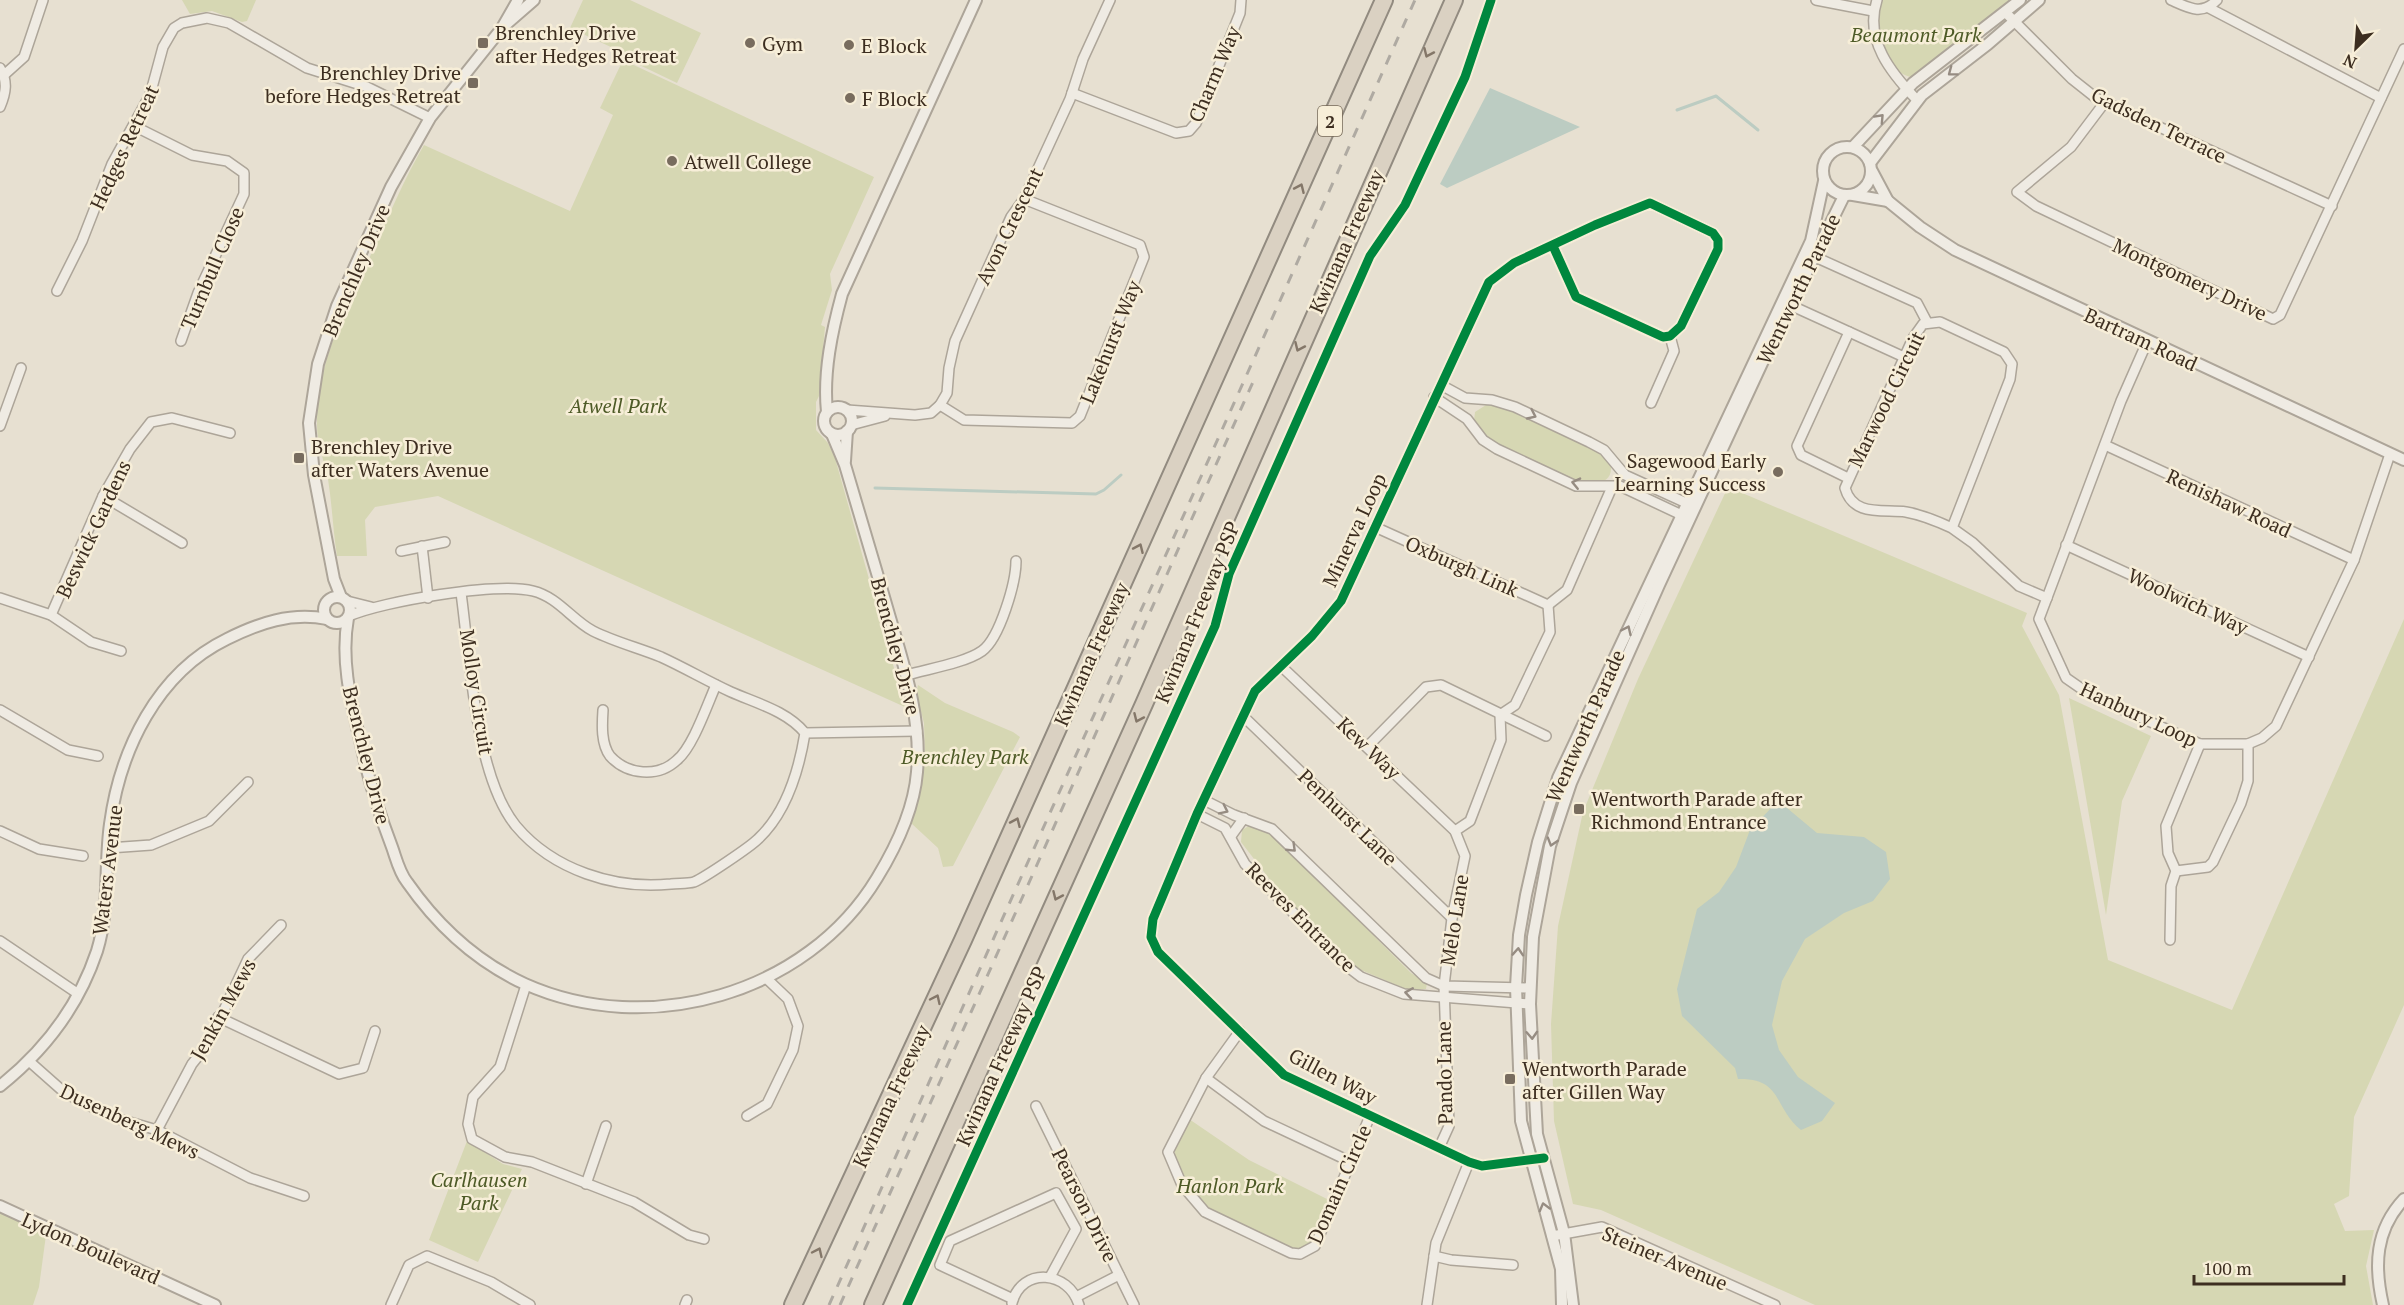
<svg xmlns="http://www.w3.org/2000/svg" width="2404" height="1305" viewBox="0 0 2404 1305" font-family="'PT Serif',serif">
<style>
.green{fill:#d6d7b3}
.water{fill:#bcccc2}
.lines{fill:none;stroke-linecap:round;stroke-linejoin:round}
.stream{stroke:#bcccc2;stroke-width:3}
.minor-casing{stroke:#ada599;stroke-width:12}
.tertiary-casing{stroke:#ada599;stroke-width:14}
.motorway-casing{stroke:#928b80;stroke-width:20}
.minor{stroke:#efebe3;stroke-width:9}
.tertiary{stroke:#efebe3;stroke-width:10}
.motorway{stroke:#dad1c2;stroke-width:16}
.rail{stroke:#afaaa2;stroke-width:3;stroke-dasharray:10 10;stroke-linecap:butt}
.cycleway-casing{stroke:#f7eed8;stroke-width:13}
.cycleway{stroke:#00873e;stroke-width:9}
.oneway{stroke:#847769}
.oneway2{stroke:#968c82}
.poi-dot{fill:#786c5e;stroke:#f7eed8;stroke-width:2}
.labels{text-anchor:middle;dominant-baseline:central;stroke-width:5;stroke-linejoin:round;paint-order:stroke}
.shield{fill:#f7eed8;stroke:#756857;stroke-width:1.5}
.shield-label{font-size:18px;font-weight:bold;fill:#3d2e20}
.poi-label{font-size:20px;fill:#3d2e20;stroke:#f7eed8;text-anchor:start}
.park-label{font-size:20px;font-style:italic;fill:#4d5a26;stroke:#f7eed8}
.street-label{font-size:20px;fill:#3d2e20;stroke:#f7eed8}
</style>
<rect width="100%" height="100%" fill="#e7e0d1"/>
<g class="green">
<path d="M182 0H256L247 21 242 22 212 11 190 14Z"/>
<path d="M583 0H630L701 33 677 83 627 59 628 55 570 28Z"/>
<path d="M1882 0H2013L1918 75 1910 77C1881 69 1873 24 1882 0Z"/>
<path d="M623 60 874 177 830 274 832 290 821 325 825 327 819 396 816 402V430L828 443 835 458 905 707 438 496 375 507 365 520 367 556H337C333 530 332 504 328 479 324 460 317 444 317 425 316 363 347 307 372 252 389 216 404 179 424 145L570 211 613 115 600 108Z"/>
<path d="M1486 405C1507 404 1576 437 1595 450 1602 455 1606 460 1611 467 1613 510 1502 452 1488 439 1482 434 1478 427 1474 421L1475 412Z"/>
<path d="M1728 487 2027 613 2022 626 2059 695 2108 960 2232 1010 2404 619V1005L2354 1117 2349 1196 2334 1204 2345 1231 2374 1230 2366 1266 2373 1305H1815L1601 1210 1573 1204 1554 1121 1551 1024 1558 926 1583 812 1638 679Z"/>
<path d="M918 685 945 703 1013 732 1020 737 953 866 943 867 938 848 911 823 925 761 924 723 916 693Z"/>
<path d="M2069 698 2151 736 2122 801 2106 915Z"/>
<path d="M1252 824 1273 835 1411 973 1427 983 1426 989 1408 990 1354 967 1278 890 1241 842 1242 830Z"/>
<path d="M1189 1119 1249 1160 1331 1201 1310 1244 1304 1248 1293 1249C1247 1228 1186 1212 1175 1155V1148Z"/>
<path d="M467 1141 503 1164 522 1169 478 1262 429 1240Z"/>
<path d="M0 1210 46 1235 39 1287 33 1305H0Z"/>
</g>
<g class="water">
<path d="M1490 88 1580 127 1447 188 1440 184Z"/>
<path d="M1775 804 1787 808 1817 833 1864 837 1886 852 1890 879 1873 901 1844 913 1805 939 1782 981 1772 1025 1779 1050 1798 1077 1835 1103 1822 1121 1801 1130C1773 1107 1783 1078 1738 1079L1735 1068 1682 1016 1677 989 1697 909 1719 892 1736 867 1750 830Z"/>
</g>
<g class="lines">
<g class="stream">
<path d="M1677 110 1716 96 1758 130"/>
<path d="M875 488 1096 494 1104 490 1121 475"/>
</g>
<defs>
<g id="minor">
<path d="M1816 0 1873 11"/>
<path d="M1877 0C1864 40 1891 73 1917 100"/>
<path d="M2171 0C2189 8 2202 16 2217 0"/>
<path d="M2209 8 2381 98"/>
<path d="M2006 13 2072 79 2096 98 2332 206"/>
<path d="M0 68C8 81 6 93 0 107"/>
<path d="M4 75 24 57 43 0"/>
<path d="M1072 93 1176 133 1189 131 1196 123 1240 13 1241 0"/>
<path d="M2105 102 2071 147 2017 192 2036 206 2273 319 2280 315 2404 49"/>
<path d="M134 126 192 155 227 161 244 173V194L198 293 181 341"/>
<path d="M1813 256 1917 303 1927 322"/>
<path d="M57 291 82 241 112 164 150 95 163 47 174 28 182 23 207 18 229 23 307 68 367 87 430 118"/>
<path d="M1790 305 1904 357"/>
<path d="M2147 342 2121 401 2039 619 2066 678 2092 696 2200 744H2248L2262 738 2276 726 2354 560 2390 454"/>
<path d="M1441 385 1465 398 1492 400 1515 407 1589 442 1604 450 1625 475 1693 506"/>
<path d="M1434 397 1467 419 1483 440 1497 449 1576 486H1620L1688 518"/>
<path d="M1651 403 1674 351 1670 336"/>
<path d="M940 405 964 420 1072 423 1080 416 1144 257 1140 245 1024 199"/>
<path d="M847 410 915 415 931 413 940 405 947 393 949 368 955 341 1011 217 1024 199 1070 99 1083 59 1110 0"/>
<path d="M851 425 885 416"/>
<path d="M0 426 21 368"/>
<path d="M2105 445 2354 560"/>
<path d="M1848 478 1801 455 1797 446 1849 332"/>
<path d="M103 496 182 543"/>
<path d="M1375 527 1548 605"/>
<path d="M1952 528C1937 521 1923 515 1906 512 1883 509 1853 517 1845 488L1913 338 1923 324 1940 322 2004 352 2012 364 2010 379 1952 528 1973 543 2019 586 2047 598"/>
<path d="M2066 545 2309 657"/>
<path d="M422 546 428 598"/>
<path d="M401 551 445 542"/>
<path d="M0 598 51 615 91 642 121 651"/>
<path d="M347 601 371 607"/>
<path d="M1548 605 1567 590 1612 487"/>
<path d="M51 615 103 496 130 449 151 422 172 418 230 433"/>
<path d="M349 616C383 601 498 582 533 591 558 597 572 620 593 631 615 642 639 648 661 657 685 668 707 681 731 692 756 703 787 711 805 733 799 770 787 812 758 839 750 847 704 878 694 882 687 884 678 883 671 884 615 890 553 870 516 826 475 776 470 658 461 593"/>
<path d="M1281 666 1455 831"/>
<path d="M907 675C927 669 965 663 982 651 1000 638 1016 582 1016 561"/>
<path d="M0 710 68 750 98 756"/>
<path d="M603 710C602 725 601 744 610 756 627 775 658 778 677 760 693 747 707 705 716 685"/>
<path d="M1243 716 1452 918"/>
<path d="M805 733 917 731"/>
<path d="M1368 746 1426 687 1441 685 1546 736"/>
<path d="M1204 800 1234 815 1272 829 1426 978 1444 986 1530 988"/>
<path d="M1197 814 1225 828 1245 864 1344 964 1361 977 1404 994 1530 1004"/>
<path d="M0 831 39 849 83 856"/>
<path d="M1231 836 1244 818"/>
<path d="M109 848 151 845 209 821 248 782"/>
<path d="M2176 871 2208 867 2213 862 2241 803 2248 781V744"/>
<path d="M2170 940 2171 886 2176 871 2168 853 2166 826 2200 744"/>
<path d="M0 941 77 993"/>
<path d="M526 985 500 1067 473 1097 468 1124 472 1139 505 1157 532 1162 634 1202 689 1235 704 1239"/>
<path d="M218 1017 339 1074 363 1068 375 1031"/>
<path d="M1240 1031 1206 1078 1168 1152 1182 1185 1205 1212 1291 1253 1300 1254 1315 1246 1370 1116"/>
<path d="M30 1062 65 1093 96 1109 119 1119 157 1130 250 1178 304 1196"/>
<path d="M1206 1078 1264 1121 1349 1161"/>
<path d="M1036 1106 1134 1305"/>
<path d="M747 1116 767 1104 793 1050 798 1026 788 999 766 978"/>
<path d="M157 1130 192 1064 208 1044 248 959 281 925"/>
<path d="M1439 1148 1449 1126 1444 986 1452 918 1465 856 1455 831 1470 821 1501 740 1500 715 1515 705 1550 632 1548 605"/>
<path d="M1544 1158 1482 1166 1469 1162 1284 1075 1158 952 1151 937 1153 919 1197 814 1255 691 1312 636 1341 601 1489 282 1514 263 1595 225 1650 203 1713 233 1718 240V249L1681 326 1670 336 1663 337 1576 297 1553 246"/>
<path d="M586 1184 606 1126"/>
<path d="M1552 1236 1602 1227 1775 1305"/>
<path d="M1434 1256 1451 1260 1513 1265"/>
<path d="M1076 1297 1119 1275"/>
<path d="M1013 1299 940 1265 950 1241 1056 1193 1076 1229 1050 1277"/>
<path d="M1012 1303C1022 1266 1069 1271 1079 1305"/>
<path d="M391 1305 409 1265 427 1256 491 1282 530 1305"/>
<path d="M685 1305 687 1300"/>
<path d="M1427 1305 1436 1243 1469 1162"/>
</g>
<g id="tertiary">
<path d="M504 26 534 0"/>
<circle cx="1847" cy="171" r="24"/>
<path d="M1853 147 1913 83 2020 0"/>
<path d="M1870 163 1922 95 1988 44 2039 0"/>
<path d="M1872 171 1888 201 1920 227 1955 250 2404 460"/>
<path d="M1853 195 1888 201"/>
<circle cx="838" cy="421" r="14"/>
<path d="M827 412C823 372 832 331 842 294L976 0"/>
<path d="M845 461 847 431"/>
<circle cx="337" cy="610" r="13"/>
<path d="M341 597 334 579 314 475 309 423 318 364 337 306 391 187 430 118 502 28 518 0"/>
<path d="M348 618C339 667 355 715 365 762 372 791 381 818 392 847 396 858 399 872 407 882 437 925 477 962 525 984 648 1039 807 994 877 878 896 847 914 810 917 772 922 717 903 663 888 611 874 562 859 513 845 465L832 434"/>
<path d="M0 1086C44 1051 79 1005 97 951 110 909 104 867 110 824 120 750 157 673 227 639 259 623 291 612 327 619"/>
<path d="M0 1206 215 1305"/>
<path d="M1562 1305 1561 1269 1521 1121 1516 987 1519 935 1526 895 1538 842 1558 778 1811 241 1824 181"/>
<path d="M1573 1305 1564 1233 1537 1134 1530 1004 1533 937 1550 846 1571 783 1659 585 1763 361 1844 196"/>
<path d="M2383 1305C2374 1266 2375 1230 2404 1199"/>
</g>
<g id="motorway">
<path d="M793 1305 963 940 1384 0"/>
<path d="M873 1305 1144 704 1454 0"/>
</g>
</defs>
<use href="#minor" class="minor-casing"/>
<use href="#tertiary" class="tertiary-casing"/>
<use href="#motorway" class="motorway-casing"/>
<use href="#minor" class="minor"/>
<use href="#tertiary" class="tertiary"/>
<use href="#motorway" class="motorway"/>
<g class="rail">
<path d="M829 1305 1415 0"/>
<path d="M840 1305 1253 382"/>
</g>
<defs>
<g id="cycleway">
<path d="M1544 1158 1482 1166 1469 1162 1284 1075 1158 952 1151 937 1153 919 1197 814 1255 691 1312 636 1341 601 1489 282 1514 263 1595 225 1650 203 1713 233 1718 240V249L1681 326 1670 336 1663 337 1576 297 1553 246"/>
<path d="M907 1305 1215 626 1229 574 1370 256 1405 205 1465 77 1491 0"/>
</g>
</defs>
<use href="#cycleway" class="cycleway-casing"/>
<use href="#cycleway" class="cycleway"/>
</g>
<defs><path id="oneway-chevron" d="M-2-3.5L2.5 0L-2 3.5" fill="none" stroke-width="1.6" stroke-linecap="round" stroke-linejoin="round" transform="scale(1.5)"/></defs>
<g class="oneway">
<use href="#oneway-chevron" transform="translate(1428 53) rotate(114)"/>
<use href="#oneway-chevron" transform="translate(1300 188) rotate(-66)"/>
<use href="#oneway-chevron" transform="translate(1299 347) rotate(114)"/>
<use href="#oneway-chevron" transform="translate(1139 548) rotate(-66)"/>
<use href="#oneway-chevron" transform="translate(1138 718) rotate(114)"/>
<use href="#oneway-chevron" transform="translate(1016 822) rotate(-66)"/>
<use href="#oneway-chevron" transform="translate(1057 896) rotate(114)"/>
<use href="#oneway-chevron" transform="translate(936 999) rotate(-65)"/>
<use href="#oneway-chevron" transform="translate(818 1252) rotate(-65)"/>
</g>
<g class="oneway2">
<use href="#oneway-chevron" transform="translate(1952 72) rotate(143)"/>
<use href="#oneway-chevron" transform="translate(1880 118) rotate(-47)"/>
<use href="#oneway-chevron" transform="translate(1532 415) rotate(25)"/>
<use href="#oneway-chevron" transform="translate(1576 483) rotate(-167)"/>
<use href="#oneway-chevron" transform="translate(1627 630) rotate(-65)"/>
<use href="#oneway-chevron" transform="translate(1224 810) rotate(26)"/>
<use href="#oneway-chevron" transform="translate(1552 842) rotate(107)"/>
<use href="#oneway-chevron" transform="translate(1292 848) rotate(44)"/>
<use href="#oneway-chevron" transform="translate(1518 952) rotate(-86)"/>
<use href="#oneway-chevron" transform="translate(1409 993) rotate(-171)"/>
<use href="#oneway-chevron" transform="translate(1532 1035) rotate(87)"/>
<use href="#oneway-chevron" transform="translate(1544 1207) rotate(-105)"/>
</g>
<g class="poi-dot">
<rect x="477" y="37" width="12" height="12" rx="3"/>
<circle cx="750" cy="43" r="6"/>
<circle cx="849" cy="45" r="6"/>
<rect x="467" y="77" width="12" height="12" rx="3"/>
<circle cx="850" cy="98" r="6"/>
<circle cx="672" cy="161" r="6"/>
<rect x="293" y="452" width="12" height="12" rx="3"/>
<circle cx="1778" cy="472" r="6"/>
<rect x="1573" y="803" width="12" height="12" rx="3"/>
<rect x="1504" y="1073" width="12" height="12" rx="3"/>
</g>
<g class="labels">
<rect class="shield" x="1318" y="106" width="24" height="30" rx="4.5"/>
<g class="shield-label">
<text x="1330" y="121">2</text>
</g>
<g class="poi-label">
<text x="495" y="32">Brenchley Drive<tspan x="495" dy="23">after Hedges Retreat</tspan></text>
<text x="762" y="43">Gym</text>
<text x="861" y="45">E Block</text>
<text x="461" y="72" text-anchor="end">Brenchley Drive<tspan x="461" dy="23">before Hedges Retreat</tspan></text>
<text x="862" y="98">F Block</text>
<text x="684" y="161">Atwell College</text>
<text x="311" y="446">Brenchley Drive<tspan x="311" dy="23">after Waters Avenue</tspan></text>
<text x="1766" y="460" text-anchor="end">Sagewood Early<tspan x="1766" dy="23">Learning Success</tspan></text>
<text x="1591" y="798">Wentworth Parade after<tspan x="1591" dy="23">Richmond Entrance</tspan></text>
<text x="1522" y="1068">Wentworth Parade<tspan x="1522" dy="23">after Gillen Way</tspan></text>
</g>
<g class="park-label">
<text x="1916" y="34">Beaumont Park</text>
<text x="618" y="405">Atwell Park</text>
<text x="965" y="756">Brenchley Park</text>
<text x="479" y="1179">Carlhausen<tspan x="479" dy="23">Park</tspan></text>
<text x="1230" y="1185">Hanlon Park</text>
</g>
<g class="street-label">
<text transform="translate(1214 74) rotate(-67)">Charm Way</text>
<text transform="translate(2159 125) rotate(26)">Gadsden Terrace</text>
<text transform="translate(124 147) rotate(-65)">Hedges Retreat</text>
<text transform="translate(1009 226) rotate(-64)">Avon Crescent</text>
<text transform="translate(1346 241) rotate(-66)">Kwinana Freeway</text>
<text transform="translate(212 268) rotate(-67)">Turnbull Close</text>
<text transform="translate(356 270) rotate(-67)">Brenchley Drive</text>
<text transform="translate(2190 279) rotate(25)">Montgomery Drive</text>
<text transform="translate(1798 289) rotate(-64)">Wentworth Parade</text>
<text transform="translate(2141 339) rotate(25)">Bartram Road</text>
<text transform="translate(1110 342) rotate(-68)">Lakehurst Way</text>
<text transform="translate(1886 399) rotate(-64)">Marwood Circuit</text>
<text transform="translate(2229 503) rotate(25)">Renishaw Road</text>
<text transform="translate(93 529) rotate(-65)">Beswick Gardens</text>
<text transform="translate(1354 530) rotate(-65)">Minerva Loop</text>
<text transform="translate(1462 566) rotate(24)">Oxburgh Link</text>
<text transform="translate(2188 601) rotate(25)">Woolwich Way</text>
<text transform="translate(1197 612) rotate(-68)">Kwinana Freeway PSP</text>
<text transform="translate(896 646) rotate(75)">Brenchley Drive</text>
<text transform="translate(1091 654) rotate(-66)">Kwinana Freeway</text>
<text transform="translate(477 692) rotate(81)">Molloy Circuit</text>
<text transform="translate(2139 714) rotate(25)">Hanbury Loop</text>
<text transform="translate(1585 726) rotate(-66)">Wentworth Parade</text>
<text transform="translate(1369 748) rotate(44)">Kew Way</text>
<text transform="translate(367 755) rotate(76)">Brenchley Drive</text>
<text transform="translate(1348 817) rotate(44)">Penhurst Lane</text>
<text transform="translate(107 870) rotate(-83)">Waters Avenue</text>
<text transform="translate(1301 917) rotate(45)">Reeves Entrance</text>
<text transform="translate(1454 920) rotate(-81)">Melo Lane</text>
<text transform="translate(223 1009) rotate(-61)">Jenkin Mews</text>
<text transform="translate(1001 1056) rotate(-66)">Kwinana Freeway PSP</text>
<text transform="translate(1444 1073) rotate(-91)">Pando Lane</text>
<text transform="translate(1333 1076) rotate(28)">Gillen Way</text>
<text transform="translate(891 1096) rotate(-65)">Kwinana Freeway</text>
<text transform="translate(130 1121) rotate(25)">Dusenberg Mews</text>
<text transform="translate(1339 1184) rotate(-66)">Domain Circle</text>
<text transform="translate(1085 1205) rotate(64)">Pearson Drive</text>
<text transform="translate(91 1248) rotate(24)">Lydon Boulevard</text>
<text transform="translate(1665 1258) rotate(23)">Steiner Avenue</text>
</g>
</g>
<g transform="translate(2356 48) rotate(205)" stroke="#f7eed8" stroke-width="4.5" paint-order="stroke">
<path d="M0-4.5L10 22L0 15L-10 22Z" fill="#3d2e20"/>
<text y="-9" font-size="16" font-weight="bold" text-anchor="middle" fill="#3d2e20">N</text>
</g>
<path d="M2194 1275v9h150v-9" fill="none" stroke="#3d2e20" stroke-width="3"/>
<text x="2203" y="1275" font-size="18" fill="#3d2e20" stroke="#f7eed8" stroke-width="4.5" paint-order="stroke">100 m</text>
</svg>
